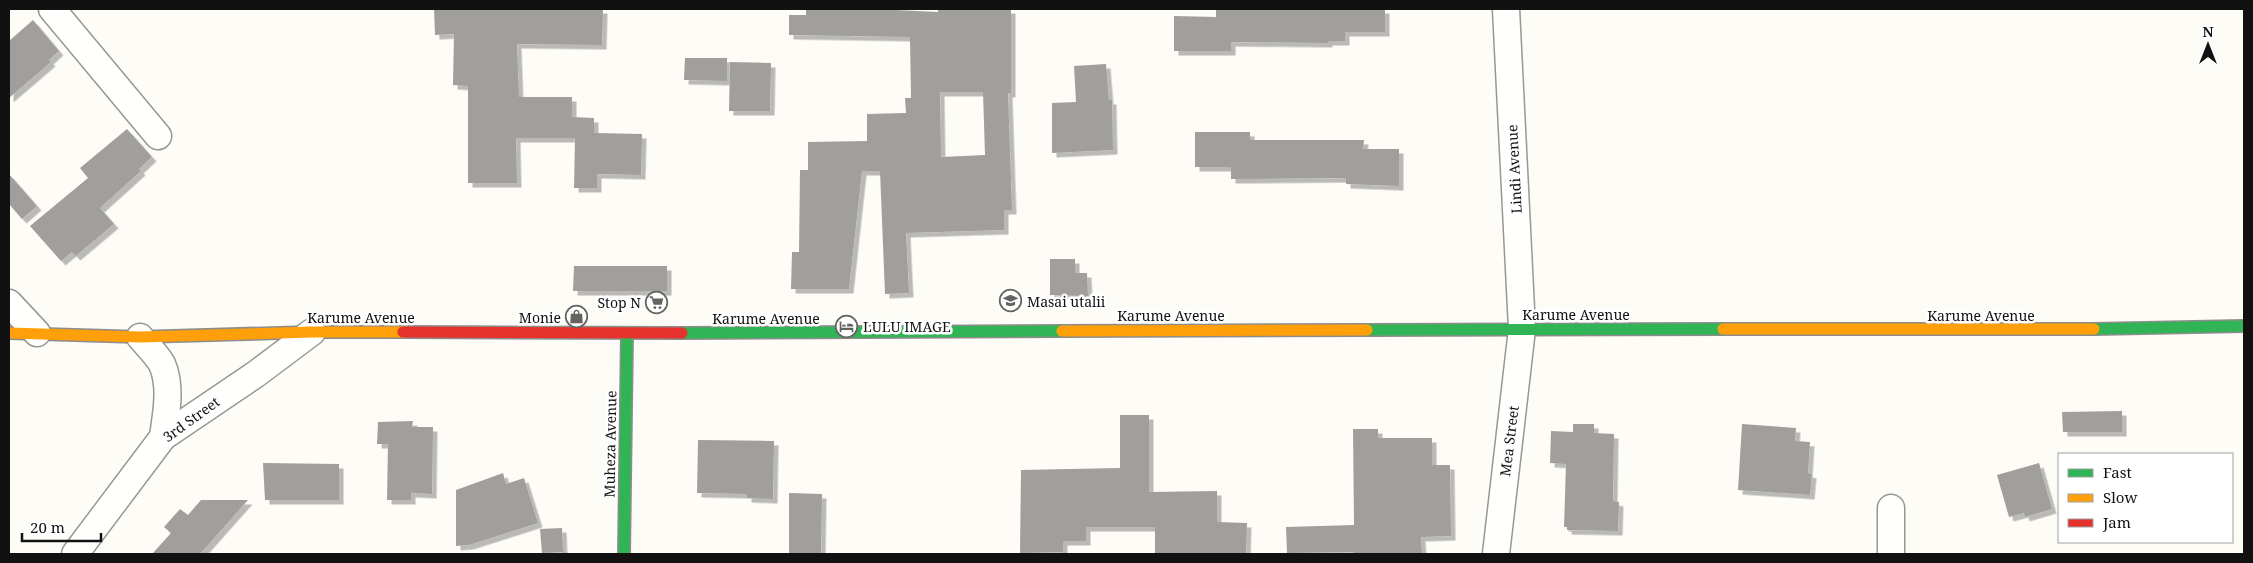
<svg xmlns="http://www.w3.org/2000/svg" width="2253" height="563" viewBox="0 0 2253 563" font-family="'Noto Serif',serif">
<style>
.building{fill:#a19f9c;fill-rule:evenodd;filter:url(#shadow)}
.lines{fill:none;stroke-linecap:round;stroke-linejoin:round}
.street-casing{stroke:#979795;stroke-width:29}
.fast-casing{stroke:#8e8d8b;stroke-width:14}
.slow-casing{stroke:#8e8d8b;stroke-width:14}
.jam-casing{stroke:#8e8d8b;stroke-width:14}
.street{stroke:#fffffe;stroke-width:26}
.fast{stroke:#30b455;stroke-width:11}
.slow{stroke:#ff9f0a;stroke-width:11}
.jam{stroke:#e5322d;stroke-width:11}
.labels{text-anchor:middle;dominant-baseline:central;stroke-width:5;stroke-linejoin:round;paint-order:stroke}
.street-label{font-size:14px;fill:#111;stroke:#fff}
.poi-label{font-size:14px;fill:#111;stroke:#fff;text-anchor:start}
</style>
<defs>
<filter id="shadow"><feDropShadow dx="4.5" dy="4.5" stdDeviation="0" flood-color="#0004"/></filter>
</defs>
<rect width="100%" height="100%" fill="#fdfcf7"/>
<g class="building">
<path d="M434 9H603L602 45 517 44 519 97H572V117L594 118V133L642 134 641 175 597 174V188H574L575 138H516L517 183H468V86L453 85 454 34 435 35Z"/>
<path d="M806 9H874L938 12V9H1011V93H1008L1012 210H1004V230L906 233 909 293 885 294 880 171H862L849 289H791L792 252H799L800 170H808V142L867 141V114L906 113 905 98H911L910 37 789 35V15H806ZM940 92H983L985 155 941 157Z"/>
<path d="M1216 9H1385V32H1345V41H1328V43L1231 42V51H1174V16L1216 17Z"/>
<path d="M33 20 59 51 49 60 51 62 9 98V41Z"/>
<path d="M685 58H727V81L684 80Z"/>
<path d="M730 62 771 63 770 111H729Z"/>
<path d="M1106 64 1109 100H1112L1113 150 1052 153V103L1076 102 1074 66Z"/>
<path d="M127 129 152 157 139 169 141 171 100 208 114 224 76 256 72 252 61 261 30 226 88 178 80 168Z"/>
<path d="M1195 132H1250V140H1364L1363 149H1399V186L1346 184V178L1231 179V167H1195Z"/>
<path d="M9 174 37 206 22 219 9 204Z"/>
<path d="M1050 259H1075V273H1087L1088 296 1050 295Z"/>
<path d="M574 266H667V291H573Z"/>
<path d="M2122 411V432H2063L2062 412Z"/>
<path d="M1120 415H1149V492L1217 491V522L1247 523 1246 554H1155V527H1086V541H1063V552L1020 553 1021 470 1120 468Z"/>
<path d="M413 421 412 427H433L432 494 411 493V500H387L388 444H377L378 422Z"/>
<path d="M1573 424H1594V433L1614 434 1613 501 1619 502 1618 531 1567 530V527H1564L1566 464 1550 463 1551 431 1573 432Z"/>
<path d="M1742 424 1796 428 1795 441 1810 442 1808 473 1812 474 1810 495 1738 490Z"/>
<path d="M1353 429H1378V438H1432V465H1450L1451 536 1421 537 1422 554H1354V552L1287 553 1286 527 1354 525Z"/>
<path d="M698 440 774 441 773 499 747 498V494L697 493Z"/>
<path d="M263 463 339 464V500H265Z"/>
<path d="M2039 463 2052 509 2025 517 2024 513 2009 517 1997 475Z"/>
<path d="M503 473 506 484 524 478 538 523 469 545 456 546V490Z"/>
<path d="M789 493 822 494 821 554H789Z"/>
<path d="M201 500H248L200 554H152L171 533 164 527 180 509 188 515Z"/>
<path d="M562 528 563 552 542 553 540 529Z"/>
</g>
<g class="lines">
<defs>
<g id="street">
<path d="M52 9 158 136"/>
<path d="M9 303 37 333"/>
<path d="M140 337C147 345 157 355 162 364 172 387 166 414 163 437"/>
<path d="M75 554 163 437 256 374 312 332"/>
<path d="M1496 554 1522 329 1506 9"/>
<path d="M1891 554V508"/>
</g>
<g id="fast">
<path d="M2094 329 2244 326"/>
<path d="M1367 330 1723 329"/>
<path d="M682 333 1062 331"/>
<path d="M624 554 627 333"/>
</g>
<g id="slow">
<path d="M1723 329H2094"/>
<path d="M1062 331 1367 330"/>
<path d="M9 333 140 337 312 332H403"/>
</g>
<path id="jam" d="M403 332 682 333"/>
</defs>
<use href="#street" class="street-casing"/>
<use href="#fast" class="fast-casing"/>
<use href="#slow" class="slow-casing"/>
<use href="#jam" class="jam-casing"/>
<use href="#street" class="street"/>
<use href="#fast" class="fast"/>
<use href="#slow" class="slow"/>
<use href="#jam" class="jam"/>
</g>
<defs>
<symbol id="university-ring" viewBox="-11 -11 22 22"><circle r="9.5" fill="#fff" stroke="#646362" stroke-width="1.5"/><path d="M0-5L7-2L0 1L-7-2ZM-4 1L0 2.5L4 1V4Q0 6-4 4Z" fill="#646362"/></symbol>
<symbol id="supermarket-ring" viewBox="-11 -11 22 22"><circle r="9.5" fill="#fff" stroke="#646362" stroke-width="1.5"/><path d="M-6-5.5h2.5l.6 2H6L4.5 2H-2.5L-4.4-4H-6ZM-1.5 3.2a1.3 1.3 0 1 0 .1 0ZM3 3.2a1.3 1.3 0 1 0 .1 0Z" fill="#646362"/></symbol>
<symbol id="shop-ring" viewBox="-11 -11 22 22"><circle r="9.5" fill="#fff" stroke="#646362" stroke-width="1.5"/><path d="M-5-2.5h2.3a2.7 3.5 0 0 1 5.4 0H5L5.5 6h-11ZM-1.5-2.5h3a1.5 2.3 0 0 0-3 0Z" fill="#646362"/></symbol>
<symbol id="hotel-ring" viewBox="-11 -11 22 22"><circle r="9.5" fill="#fff" stroke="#646362" stroke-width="1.5"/><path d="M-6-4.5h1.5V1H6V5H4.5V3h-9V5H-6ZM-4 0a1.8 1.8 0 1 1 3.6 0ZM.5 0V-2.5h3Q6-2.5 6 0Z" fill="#646362"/></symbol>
</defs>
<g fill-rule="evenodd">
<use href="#university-ring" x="998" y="288" width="25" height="25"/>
<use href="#supermarket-ring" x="644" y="290" width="25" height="25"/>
<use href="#shop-ring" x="564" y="304" width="25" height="25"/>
<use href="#hotel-ring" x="834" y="314" width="25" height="25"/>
</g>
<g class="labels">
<g class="street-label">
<text transform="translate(1514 169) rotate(-93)">Lindi Avenue</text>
<text x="1576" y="314">Karume Avenue</text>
<text x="1171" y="315">Karume Avenue</text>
<text x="1981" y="315">Karume Avenue</text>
<text x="361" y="317">Karume Avenue</text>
<text x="766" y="318">Karume Avenue</text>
<text transform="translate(191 419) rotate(-36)">3rd Street</text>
<text transform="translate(1509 441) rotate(-83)">Mea Street</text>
<text transform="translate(610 444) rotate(-89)">Muheza Avenue</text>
</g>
<g class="poi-label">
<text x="1027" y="301">Masai utalii</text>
<text x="641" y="302" text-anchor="end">Stop N</text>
<text x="561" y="317" text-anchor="end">Monie</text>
<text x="863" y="326">LULU IMAGE</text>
</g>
</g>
<rect width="2253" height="563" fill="none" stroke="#111111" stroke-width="20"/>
<rect x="2058" y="453" width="175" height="90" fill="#ffffff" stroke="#a0a0a0"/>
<rect x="2068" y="469" width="25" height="8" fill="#30b455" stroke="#a0a0a0"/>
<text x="2103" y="478" font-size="15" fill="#111111">Fast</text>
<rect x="2068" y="494" width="25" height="8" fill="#ff9f0a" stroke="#a0a0a0"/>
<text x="2103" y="503" font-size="15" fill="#111111">Slow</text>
<rect x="2068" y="519" width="25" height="8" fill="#e5322d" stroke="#a0a0a0"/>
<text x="2103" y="528" font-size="15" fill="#111111">Jam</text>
<g transform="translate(2208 45)" stroke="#ffffff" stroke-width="4" paint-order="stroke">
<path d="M0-4L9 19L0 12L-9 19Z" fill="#111111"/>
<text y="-8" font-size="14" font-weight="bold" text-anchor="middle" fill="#111111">N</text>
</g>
<path d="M22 533v8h79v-8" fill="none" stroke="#111111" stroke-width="2.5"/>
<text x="30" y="533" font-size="15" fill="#111111" stroke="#ffffff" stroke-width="4" paint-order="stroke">20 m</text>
</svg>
